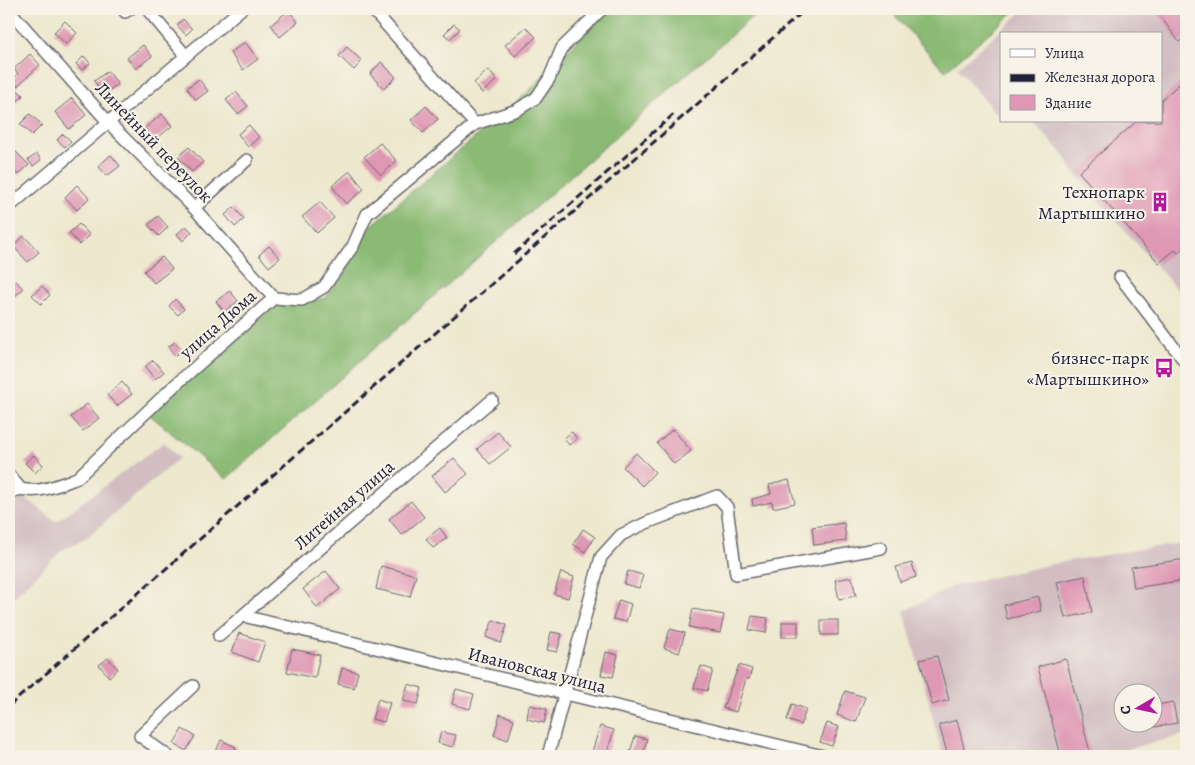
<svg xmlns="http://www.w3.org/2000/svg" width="1195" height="765" viewBox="0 0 1195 765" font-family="Alegreya,serif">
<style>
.industrial{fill:#d2bec2;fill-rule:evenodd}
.forest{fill:#8aba73;stroke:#566e57}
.building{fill:#df97b4}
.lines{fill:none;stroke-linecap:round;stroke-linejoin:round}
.minor-casing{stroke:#69676e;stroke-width:14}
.minor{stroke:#fff;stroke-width:11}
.rail{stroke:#22223b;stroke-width:3;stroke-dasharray:8 4;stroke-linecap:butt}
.labels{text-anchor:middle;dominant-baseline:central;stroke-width:4;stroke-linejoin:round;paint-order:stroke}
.street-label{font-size:18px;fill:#22223b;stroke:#f7f3e8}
.poi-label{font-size:18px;fill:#22223b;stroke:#f7f3e8;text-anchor:end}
</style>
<rect width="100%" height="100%" fill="#f7f3e8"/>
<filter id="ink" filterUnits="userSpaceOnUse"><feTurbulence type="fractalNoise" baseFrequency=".02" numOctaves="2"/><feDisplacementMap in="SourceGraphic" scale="10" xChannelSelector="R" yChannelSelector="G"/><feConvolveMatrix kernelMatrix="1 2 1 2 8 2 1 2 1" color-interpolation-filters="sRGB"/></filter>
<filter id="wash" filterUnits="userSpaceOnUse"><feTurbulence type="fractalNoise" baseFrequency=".0096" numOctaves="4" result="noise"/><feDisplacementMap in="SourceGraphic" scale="20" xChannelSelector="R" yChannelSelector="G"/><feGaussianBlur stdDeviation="1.12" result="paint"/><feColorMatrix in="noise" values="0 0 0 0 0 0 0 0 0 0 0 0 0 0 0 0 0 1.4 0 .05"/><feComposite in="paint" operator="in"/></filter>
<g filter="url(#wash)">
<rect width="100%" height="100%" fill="#ede8ce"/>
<g class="industrial">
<path d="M1025 9H1186V300L1073 171 1065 156 1032 121H1161V34H1001V119L957 68Z"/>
<path d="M164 442 179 458 85 539 62 550 9 602V505L25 497 56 522Z"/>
<path d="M1186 542V734L1100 756H943L904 611 953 586 1062 562ZM1122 692H1152V722H1122Z"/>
</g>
<g class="forest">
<path d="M607 9H761L226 479 150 415 273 307 326 298 364 232 527 93Z"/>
<path d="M889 9H1017L945 71Z"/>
</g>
<g id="blocks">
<g class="building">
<path d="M1164 9H1186V36L1179 42 1158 13Z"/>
<path d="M289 10 298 22 280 37 271 25Z"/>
<path d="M183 19 192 29 186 35 177 25Z"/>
<path d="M65 21 77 33 66 44 54 32Z"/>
<path d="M454 24 460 29 450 39 444 34Z"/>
<path d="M526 27 536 37 515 56 505 45Z"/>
<path d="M245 42 258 59 243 70 230 53Z"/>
<path d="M143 45 152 56 136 69 127 58Z"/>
<path d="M347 47 362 61 354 70 339 56Z"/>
<path d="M30 54 40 65 15 88 23 95 15 104 9 99V82L18 74 14 69Z"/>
<path d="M84 56 90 63 82 70 76 64Z"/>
<path d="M381 62 396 77 384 89 370 74Z"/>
<path d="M488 70 497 80 482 93 474 83Z"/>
<path d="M108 71 118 84 104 94 94 81Z"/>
<path d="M1186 78V245L1178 253 1175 250 1159 263 1079 172 1137 121H1161V100Z"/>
<path d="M199 79 208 91 196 100 187 88Z"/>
<path d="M236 92 248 106 238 114 226 100Z"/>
<path d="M72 98 86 115 69 129 55 112Z"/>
<path d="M426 106 438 119 423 133 411 120Z"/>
<path d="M30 114 42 125 32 135 20 124Z"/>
<path d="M162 114 172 126 155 140 145 128Z"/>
<path d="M249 125 259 137 248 147 238 134Z"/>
<path d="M63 134 71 141 65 147 57 140Z"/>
<path d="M380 143 397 161 381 175 364 157Z"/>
<path d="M189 147 203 162 192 172 178 157Z"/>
<path d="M13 149 29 165 18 175 9 165V152Z"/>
<path d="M37 154 41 160 33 166 28 160Z"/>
<path d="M111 155 120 166 107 176 98 166Z"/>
<path d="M350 171 364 189 346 204 332 186Z"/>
<path d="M77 185 89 198 77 210 65 197Z"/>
<path d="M320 202 334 218 317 233 302 217Z"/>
<path d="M234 207 244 219 235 227 225 215Z"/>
<path d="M158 216 168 227 159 236 148 225Z"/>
<path d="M79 224 90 235 80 245 69 233Z"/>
<path d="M186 226 192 232 183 241 177 234Z"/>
<path d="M24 236 39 252 28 262 13 246Z"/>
<path d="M269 246 280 258 269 267 259 255Z"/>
<path d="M162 257 172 269 154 283 144 271Z"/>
<path d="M16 281 23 289 14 297 9 288Z"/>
<path d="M42 286 50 295 41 304 32 295Z"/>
<path d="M230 291 238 301 224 312 216 301Z"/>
<path d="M175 299 184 309 178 315 169 306Z"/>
<path d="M175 342 182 350 175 356 168 347Z"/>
<path d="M153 360 164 372 155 379 145 367Z"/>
<path d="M122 382 132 394 117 406 107 395Z"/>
<path d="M87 404 99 418 83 431 71 417Z"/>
<path d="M673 429 691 451 674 464 657 443Z"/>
<path d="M498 432 511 447 490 464 477 449Z"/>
<path d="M572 432 577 439 569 445 564 438Z"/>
<path d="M636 453 655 472 642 486 623 467Z"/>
<path d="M34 455 43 465 35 473 25 463Z"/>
<path d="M454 458 468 474 445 492 432 476Z"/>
<path d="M789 480 795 503 773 508 772 502 753 506 752 499 771 494 769 485Z"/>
<path d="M411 501 424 517 402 535 389 519Z"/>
<path d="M844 523 846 541 814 545 812 527Z"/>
<path d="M440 528 447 538 433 548 426 539Z"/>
<path d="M583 529 595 537 585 552 573 544Z"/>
<path d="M1186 559V580L1134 588 1131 567Z"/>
<path d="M912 563 916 577 900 582 896 567Z"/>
<path d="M381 566 416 575 410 597 376 589Z"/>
<path d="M326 571 340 589 317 608 303 589Z"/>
<path d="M628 571 643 575 639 588 624 584Z"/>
<path d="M561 572 574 577 568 598 554 594Z"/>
<path d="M1085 576 1092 612 1065 618 1057 582Z"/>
<path d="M852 577 856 596 839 599 835 580Z"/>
<path d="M1038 597 1041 611 1007 619 1004 605Z"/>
<path d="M619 600 631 604 626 622 613 619Z"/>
<path d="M693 609 724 615 720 633 689 627Z"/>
<path d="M752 616 768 618 766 633 749 630Z"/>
<path d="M493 620 507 625 501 643 486 637Z"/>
<rect x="821" y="620" width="17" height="15"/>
<rect x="782" y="622" width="16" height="15"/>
<path d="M670 629 685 633 679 653 664 648Z"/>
<path d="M551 632 562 634 557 652 547 650Z"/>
<path d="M239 633 265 642 258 662 232 652Z"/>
<path d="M292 649 320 655 315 678 287 672Z"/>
<path d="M606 652 618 655 613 677 601 675Z"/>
<path d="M937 656 949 700 932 705 920 660Z"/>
<path d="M108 658 118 669 109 677 99 665Z"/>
<path d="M1066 659 1091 756H1061L1038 667Z"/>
<path d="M739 665 752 669 749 679H746L736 712 723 708Z"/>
<path d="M701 666 713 670 707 691 694 688Z"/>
<path d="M342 668 358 672 354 688 338 684Z"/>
<path d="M408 684 422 688 418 704 403 701Z"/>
<path d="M456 689 474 694 470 709 452 704Z"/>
<path d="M845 691 865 697 856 722 837 715Z"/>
<path d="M378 699 390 703 384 722 372 719Z"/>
<path d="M1173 702 1177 723 1154 727 1152 706Z"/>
<path d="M792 704 806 709 801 725 787 720Z"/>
<path d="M529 705 547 709 544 723 527 719Z"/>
<path d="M500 714 514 719 508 740 494 735Z"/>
<path d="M957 720 966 756H948L939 725Z"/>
<path d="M827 723 839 727 832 746 820 742Z"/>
<path d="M600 726 614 730 606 756 592 752Z"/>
<path d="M182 729 195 736 186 751 174 744Z"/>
<path d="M441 732 456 735 453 747 438 743Z"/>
<path d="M635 736 647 739 643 756H629Z"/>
<path d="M221 740 236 747 232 756H214Z"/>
</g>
</g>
</g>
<g filter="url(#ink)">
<use href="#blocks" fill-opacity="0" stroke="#69676e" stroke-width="1"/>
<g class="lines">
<defs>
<g id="minor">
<path d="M147 9 186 56"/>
<path d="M372 9 475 124"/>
<path d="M9 10 109 123 194 208 274 298"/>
<path d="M125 12 130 9"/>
<path d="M9 207 241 9"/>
<path d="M194 208 247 160"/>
<path d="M1120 277 1186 363"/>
<path d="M9 475 20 488"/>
<path d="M9 493C24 486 25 492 39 490 53 488 64 483 77 478L174 386 274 298 302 300 324 287 353 246 367 214 475 124 517 110 536 98 549 79 562 48 602 9"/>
<path d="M243 616 823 756"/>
<path d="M219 636 492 400"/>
<path d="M168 756 140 736 193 686"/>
<path d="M548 756 601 557 621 535 646 523 717 496 727 507 736 574 881 548"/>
</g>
</defs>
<use href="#minor" class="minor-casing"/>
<use href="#minor" class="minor"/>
<g class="rail">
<path d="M514 254 674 114"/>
<path d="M9 706 806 9"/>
</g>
</g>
</g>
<defs>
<symbol id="building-bare" viewBox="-9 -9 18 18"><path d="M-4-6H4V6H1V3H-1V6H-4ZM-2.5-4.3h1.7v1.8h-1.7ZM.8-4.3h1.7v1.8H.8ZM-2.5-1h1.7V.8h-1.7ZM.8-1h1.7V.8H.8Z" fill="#b5179e" stroke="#f7f3e8" stroke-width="2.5" paint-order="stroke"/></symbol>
<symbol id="bus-bare" viewBox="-9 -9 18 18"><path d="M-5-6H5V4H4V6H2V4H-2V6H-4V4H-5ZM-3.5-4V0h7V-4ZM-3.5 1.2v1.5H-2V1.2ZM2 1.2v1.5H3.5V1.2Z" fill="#b5179e" stroke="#f7f3e8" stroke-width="2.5" paint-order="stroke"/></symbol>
</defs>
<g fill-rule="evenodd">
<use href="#building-bare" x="1146" y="188" width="28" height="28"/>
<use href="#bus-bare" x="1150" y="354" width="28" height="28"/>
</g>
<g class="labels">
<g class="street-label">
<text transform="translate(154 142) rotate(46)">Линейный переулок</text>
<text transform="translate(218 324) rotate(-41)">улица Дюма</text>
<text transform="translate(344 505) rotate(-41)">Литейная улица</text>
<text transform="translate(537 670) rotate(14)">Ивановская улица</text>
</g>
<g class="poi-label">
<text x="1145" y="192">Технопарк<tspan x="1145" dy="21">Мартышкино</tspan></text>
<text x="1149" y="358">бизнес-парк<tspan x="1149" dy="21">«Мартышкино»</tspan></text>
</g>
</g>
<rect width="1195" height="765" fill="none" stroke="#f7f3e8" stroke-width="30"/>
<rect x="1000" y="32" width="162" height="90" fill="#f7f3e8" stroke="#a29fa3"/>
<rect x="1010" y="49" width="25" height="8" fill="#ffffff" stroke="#a29fa3"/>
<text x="1045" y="58" font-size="15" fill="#22223b">Улица</text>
<rect x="1010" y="74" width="25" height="8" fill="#22223b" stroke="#a29fa3"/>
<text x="1045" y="82" font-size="15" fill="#22223b">Железная дорога</text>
<rect x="1010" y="95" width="25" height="15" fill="#df97b4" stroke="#a29fa3"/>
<text x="1045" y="108" font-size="15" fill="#22223b">Здание</text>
<g transform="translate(1138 708) rotate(261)"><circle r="24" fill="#f7f3e8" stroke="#a29fa3"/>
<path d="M0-4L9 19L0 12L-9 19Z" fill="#b5179e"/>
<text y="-8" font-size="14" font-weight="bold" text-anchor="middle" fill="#22223b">С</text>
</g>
</svg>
